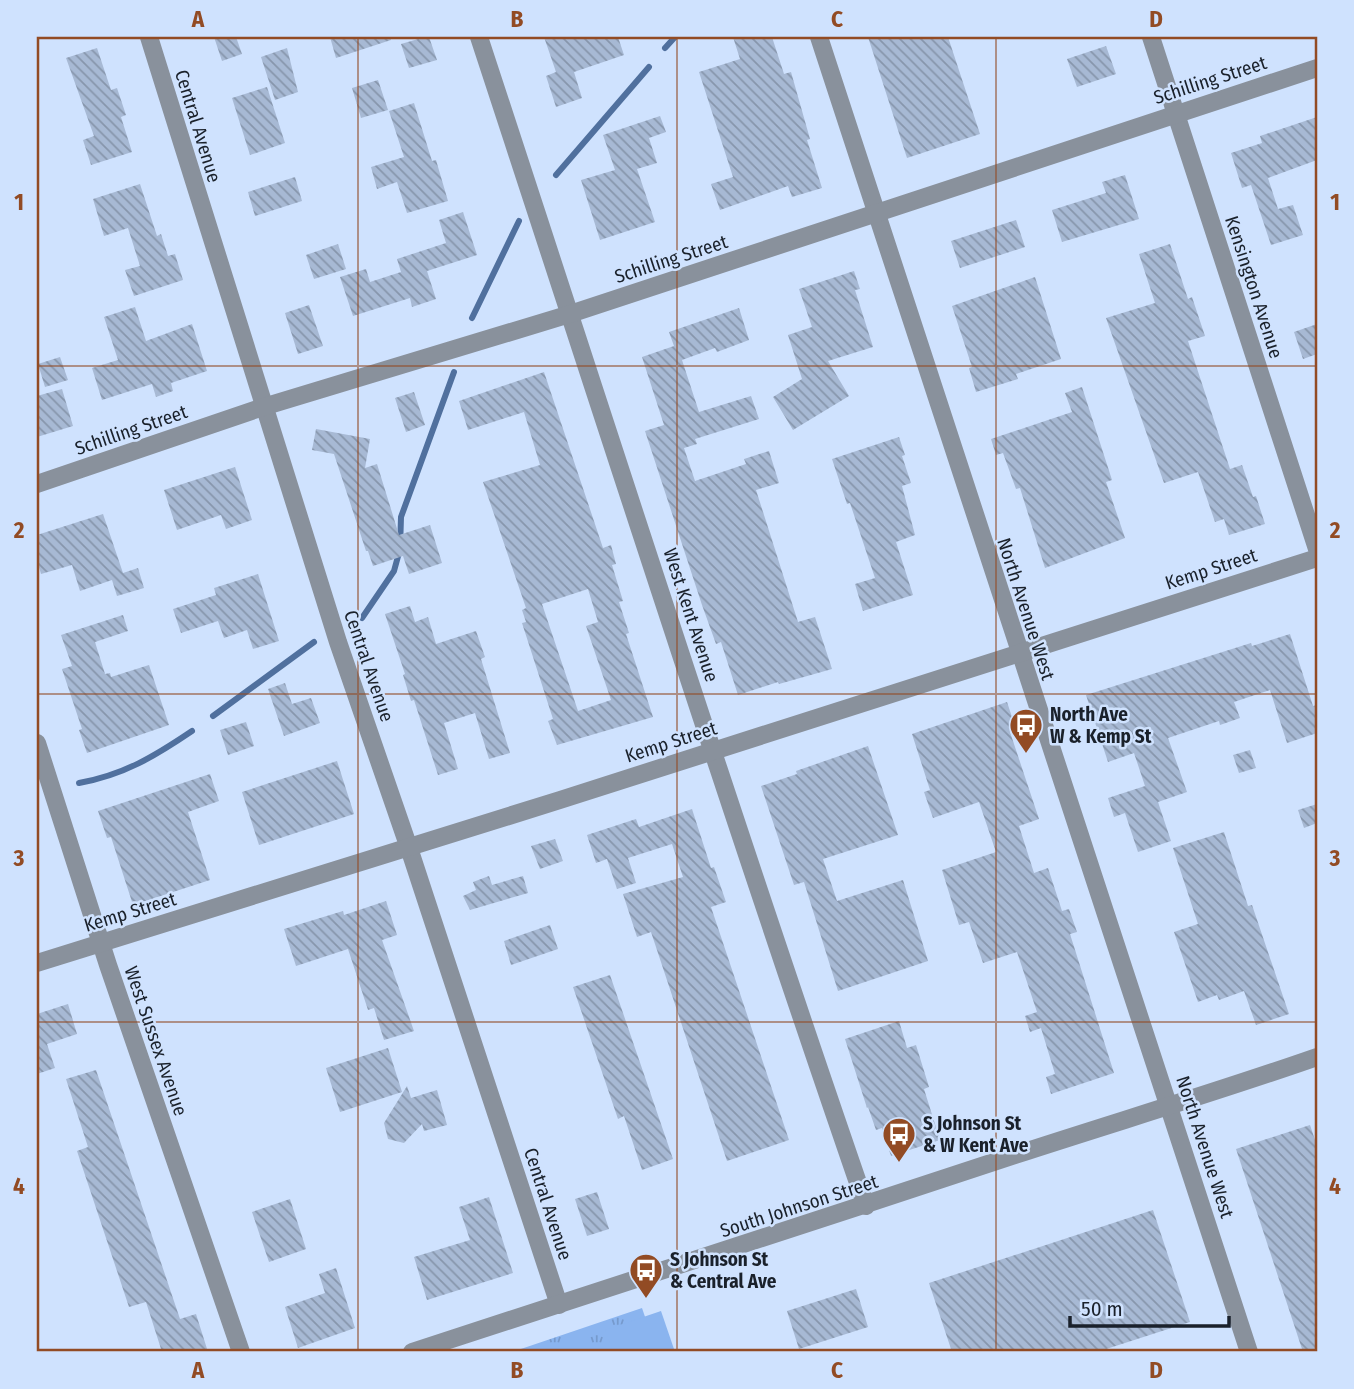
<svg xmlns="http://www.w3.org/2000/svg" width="1354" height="1389" viewBox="0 0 1354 1389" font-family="'Fira Sans Condensed',sans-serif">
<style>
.park{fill:url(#park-tufts)}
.garden{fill:#8ab4ef}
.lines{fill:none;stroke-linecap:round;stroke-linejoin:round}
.stream{stroke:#50709e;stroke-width:6}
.building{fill:url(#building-back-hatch);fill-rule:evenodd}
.minor{stroke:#89919c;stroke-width:18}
.tertiary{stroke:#89919c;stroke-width:18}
.grid{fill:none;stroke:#924b24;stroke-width:2;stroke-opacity:0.55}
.labels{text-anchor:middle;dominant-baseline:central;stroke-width:5;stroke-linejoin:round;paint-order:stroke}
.street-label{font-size:19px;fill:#1a212b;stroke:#cfe2fe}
.poi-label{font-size:19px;font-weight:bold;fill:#1a212b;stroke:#cfe2fe;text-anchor:start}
.neatline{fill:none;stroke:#924b24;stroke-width:2.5}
.grid-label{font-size:23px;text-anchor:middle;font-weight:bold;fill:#924b24}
</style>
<defs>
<pattern id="park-tufts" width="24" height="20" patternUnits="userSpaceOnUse" patternTransform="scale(1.75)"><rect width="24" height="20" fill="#8ab4ef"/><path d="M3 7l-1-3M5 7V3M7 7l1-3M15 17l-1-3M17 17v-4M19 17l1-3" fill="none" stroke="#769acd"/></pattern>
<pattern id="building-back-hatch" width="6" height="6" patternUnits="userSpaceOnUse" patternTransform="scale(1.75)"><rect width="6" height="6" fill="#a7b9d4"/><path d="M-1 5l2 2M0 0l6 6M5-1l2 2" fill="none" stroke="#8796ac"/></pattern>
</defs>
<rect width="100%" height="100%" fill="#cfe2fe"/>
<path class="park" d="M642 1308 657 1352H512Z"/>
<path class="garden" d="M661 1311 675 1352H613L605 1330Z"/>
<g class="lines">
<g class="stream">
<path d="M665 48 675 37"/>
<path d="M556 175 649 67"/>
<path d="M472 318 519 221"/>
<path d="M362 618 394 571 400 549 401 517 454 372"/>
<path d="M213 716 314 642"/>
<path d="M79 783C124 775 155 756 192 731"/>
</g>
</g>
<g class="building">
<path d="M214 37H236L242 54 222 61Z"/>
<path d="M330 37H390L391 40 336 58Z"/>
<path d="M425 37H429L437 60 409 68 401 44Z"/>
<path d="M544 37H618L624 55 574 72 582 98 556 107 546 76 556 72Z"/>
<path d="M733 37H772L784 74 791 72 810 139 807 140 822 188 792 197 788 186 720 210 711 184 733 177 699 72 740 59Z"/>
<path d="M868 37H948L980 134 907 158Z"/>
<path d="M1106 46 1116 74 1077 87 1067 59Z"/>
<path d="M97 48 111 90 117 88 126 115 121 117 132 152 91 165 83 140 94 136 66 58Z"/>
<path d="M287 48 298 92 275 100 261 57Z"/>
<path d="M378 80 388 110 361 118 352 88Z"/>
<path d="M267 87 285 143 250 155 232 98Z"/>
<path d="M414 103 432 161 436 160 448 201 407 213 397 182 377 189 371 167 404 157 389 111Z"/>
<path d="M660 116 666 132 649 138 657 163 637 169 655 222 600 240 581 180 615 170 603 135Z"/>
<path d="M1317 117V160L1268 178 1278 209 1293 205 1303 235 1271 245 1251 185 1242 188 1231 153 1262 143 1260 136Z"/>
<path d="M1125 175 1139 219 1062 242 1052 210 1106 193 1102 182Z"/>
<path d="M295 177 302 201 255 216 248 192Z"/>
<path d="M140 184 157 236 161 234 168 256 175 254 183 280 134 296 125 270 140 266 128 228 104 236 93 199Z"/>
<path d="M463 212 477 255 427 271 436 299 412 307 410 298 353 316 340 277 366 269 370 282 401 272 397 259 446 243 439 220Z"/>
<path d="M1016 220 1025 247 960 268 951 241Z"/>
<path d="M338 244 346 269 314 279 306 255Z"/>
<path d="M1170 244 1188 299 1192 297 1205 336 1188 341 1230 469 1242 465 1253 497 1256 496 1265 524 1229 535 1224 519 1215 522 1198 472 1164 483 1106 318 1155 303 1139 254Z"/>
<path d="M854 271 860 289 855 290 873 347 828 361 849 396 793 430 773 397 802 379 788 335 812 327 799 289Z"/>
<path d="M1035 277 1061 359 1016 374 1018 379 976 392 969 368 972 367 952 306Z"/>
<path d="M309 305 323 346 298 354 285 313Z"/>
<path d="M135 307 146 341 192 324 207 371 171 383 173 391 156 397 152 384 102 400 92 368 118 360 104 317Z"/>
<path d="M739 308 749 340 717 352 715 348 682 360 699 412 751 396 759 419 695 439 697 444 684 448 695 481 746 464 744 459 769 451 779 483 756 490 798 622 815 617 832 669 779 684 778 682 738 695 721 642 716 644 702 605 645 431 664 425 642 357 674 346 669 332Z"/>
<path d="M1317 324V354L1303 359 1294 332Z"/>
<path d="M60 357 68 380 45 387 38 364Z"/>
<path d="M544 372 603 548 611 545 616 564 612 565 623 601 619 602 629 633 626 634 653 717 557 745 548 721 553 719 522 623 526 622 522 610 526 608 483 482 540 465 524 412 468 430 459 401ZM588 589 598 622 586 626 611 700 578 711 542 604Z"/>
<path d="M1082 387 1112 480 1106 482 1125 538 1045 568 1020 488 1016 489 1003 453 996 455 991 439 1072 412 1065 393Z"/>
<path d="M62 389 73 426 37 437V396Z"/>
<path d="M414 392 425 425 406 432 395 398Z"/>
<path d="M316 429 370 439 365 468 377 464 399 535 430 525 442 563 409 574 403 556 373 566 368 551H366L334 454 312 450Z"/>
<path d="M899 437 905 455 902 456 911 483 902 486 915 535 896 542 913 595 863 611 855 584 875 578 850 503 847 504 832 459Z"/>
<path d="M235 467 252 520 226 529 221 515 177 530 164 490Z"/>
<path d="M103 514 123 573 138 568 144 588 117 596 112 580 80 591 72 565 41 574 37 560V535Z"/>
<path d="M258 574 279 641 253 649 247 630 224 638 218 621 181 633 173 609 216 595 214 588Z"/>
<path d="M410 606 415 622 428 617 436 644 476 631 485 657 481 659 510 753 489 759 475 713 444 723 458 769 438 775 414 700 411 701 403 675 405 674 385 614Z"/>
<path d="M123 615 128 631 95 642 105 674 110 673 111 677 149 665 169 725 87 753 79 730 82 729 62 669 72 666 61 635Z"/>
<path d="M1290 634 1313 706 1317 705V733L1287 743 1270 690 1234 702 1240 718 1220 725 1219 721 1168 738 1187 792 1158 802 1171 841 1138 852 1125 813 1114 817 1108 798 1145 786 1134 753 1108 762 1086 695 1251 643 1252 646Z"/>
<path d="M285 683 292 704 311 698 320 723 284 736 268 689Z"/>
<path d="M1007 702 1016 729 1010 732 1039 819 1019 826 1034 873 1048 868 1062 911 1069 909 1077 932 1070 934 1114 1073 1051 1094 1046 1077 1055 1074 1041 1028 1030 1032 1025 1016 1037 1012 1017 952 983 963 969 922 959 925 942 870 996 852 979 802 933 818 924 792 930 790 912 734Z"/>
<path d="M246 722 254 746 228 755 220 730Z"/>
<path d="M868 746 898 835 823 859 837 901 903 880 928 961 838 991 804 882 794 885 761 786 797 774 796 771Z"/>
<path d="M1250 750 1256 768 1239 773 1233 755Z"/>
<path d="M337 761 354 814 259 845 242 792Z"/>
<path d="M210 774 219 801 188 812 210 880 133 905 111 837 107 838 98 811Z"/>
<path d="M1317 804V823L1304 828 1298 810Z"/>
<path d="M692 809 711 868 714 867 726 902 711 907 789 1140 727 1161 651 932 637 937 623 894 683 877 672 844 628 858 636 883 617 889 607 859 596 863 587 835 636 819 639 827Z"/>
<path d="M1224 832 1248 906 1252 905 1289 1014 1256 1025 1244 991 1219 1000 1217 995 1198 1002 1174 932 1198 924 1173 848Z"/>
<path d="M555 839 563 861 540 869 531 846Z"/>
<path d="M489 876 492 885 523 876 528 893 470 910 463 896 476 890 473 882Z"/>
<path d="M386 901 397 935 382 940 414 1031 384 1040 374 1008 368 1010 348 949 296 966 284 929 343 911 344 915Z"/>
<path d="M550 925 558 949 511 965 504 941Z"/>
<path d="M610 975 673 1159 642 1170 624 1116 618 1119 573 987Z"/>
<path d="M68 1004 77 1034 47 1044 55 1068 37 1074V1014Z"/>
<path d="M899 1021 907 1048 916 1045 929 1087 924 1089 940 1140 891 1156 882 1128 876 1130 868 1107 867 1108 845 1039Z"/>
<path d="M388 1048 402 1092 340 1112 326 1068Z"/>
<path d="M96 1070 180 1319 196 1314 208 1352H162L146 1302 129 1307 77 1151 88 1147 66 1079Z"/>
<path d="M407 1086 411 1098 437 1090 447 1125 424 1131 422 1124 404 1143 388 1139 384 1123Z"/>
<path d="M1310 1125 1317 1146V1352H1303L1236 1149Z"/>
<path d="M597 1192 609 1229 587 1236 575 1199Z"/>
<path d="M489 1197 513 1273 427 1300 414 1257 470 1240 459 1207Z"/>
<path d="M290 1199 306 1249 269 1262 252 1212Z"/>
<path d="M1153 1210 1190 1322 1097 1352H952L929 1283Z"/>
<path d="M336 1268 355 1328 298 1348 285 1307 325 1293 319 1274Z"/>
<path d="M856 1289 868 1327 799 1349 787 1311Z"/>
</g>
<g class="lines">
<g class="minor">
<path d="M149 37 338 642 409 848 559 1305"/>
<path d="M479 37C607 427 732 818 866 1206"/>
<path d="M819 37 1249 1352"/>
<path d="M1151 37 1317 549"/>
<path d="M37 484 263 407 570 314 1317 68"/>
<path d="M37 743 108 965 241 1352"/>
<path d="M37 963 560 800 1317 558"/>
</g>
<path class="tertiary" d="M412 1352C613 1288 814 1221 1015 1155 1116 1122 1217 1092 1317 1057"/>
</g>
<path class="grid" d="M358 37V1352M677 37V1352M996 37V1352M37 366H1317M37 694H1317M37 1022H1317"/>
<defs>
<symbol id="bus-pin" viewBox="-11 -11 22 30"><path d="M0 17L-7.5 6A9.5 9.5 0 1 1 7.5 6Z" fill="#924b24" stroke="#cfe2fe"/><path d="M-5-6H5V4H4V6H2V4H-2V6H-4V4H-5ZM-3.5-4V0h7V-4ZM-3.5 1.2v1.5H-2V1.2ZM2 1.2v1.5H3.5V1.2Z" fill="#fff"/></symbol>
</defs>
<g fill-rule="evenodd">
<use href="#bus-pin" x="1007" y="706" width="38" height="52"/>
<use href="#bus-pin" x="880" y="1115" width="38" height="52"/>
<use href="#bus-pin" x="627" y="1251" width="38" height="52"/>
</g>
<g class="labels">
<g class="street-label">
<text transform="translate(1210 80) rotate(-18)">Schilling Street</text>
<text transform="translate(198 126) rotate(73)">Central Avenue</text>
<text transform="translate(671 259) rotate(-18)">Schilling Street</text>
<text transform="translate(1254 287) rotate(72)">Kensington Avenue</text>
<text transform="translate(131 430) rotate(-19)">Schilling Street</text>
<text transform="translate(1211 569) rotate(-18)">Kemp Street</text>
<text transform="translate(1026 609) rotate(72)">North Avenue West</text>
<text transform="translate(691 615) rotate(72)">West Kent Avenue</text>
<text transform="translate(369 666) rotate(71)">Central Avenue</text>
<text transform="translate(671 742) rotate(-18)">Kemp Street</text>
<text transform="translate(130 912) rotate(-17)">Kemp Street</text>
<text transform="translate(156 1041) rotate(71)">West Sussex Avenue</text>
<text transform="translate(1205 1147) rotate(72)">North Avenue West</text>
<text transform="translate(548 1204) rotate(72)">Central Avenue</text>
<text transform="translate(799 1206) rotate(-18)">South Johnson Street</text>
</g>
<g class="poi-label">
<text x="1050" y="714">North Ave<tspan x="1050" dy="22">W &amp; Kemp St</tspan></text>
<text x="923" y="1123">S Johnson St<tspan x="923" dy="22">&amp; W Kent Ave</tspan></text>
<text x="670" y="1259">S Johnson St<tspan x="670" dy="22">&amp; Central Ave</tspan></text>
</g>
</g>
<rect width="1354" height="1389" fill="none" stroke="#cfe2fe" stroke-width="77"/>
<path d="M1070 1316v10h159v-10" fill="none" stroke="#1a212b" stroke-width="3.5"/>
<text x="1081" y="1316" font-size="21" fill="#1a212b" stroke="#cfe2fe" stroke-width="5" paint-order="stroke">50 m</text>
<rect x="38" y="38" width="1278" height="1312" class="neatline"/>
<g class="grid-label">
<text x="198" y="27">A</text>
<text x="517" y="27">B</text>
<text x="837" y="27">C</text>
<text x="1156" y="27">D</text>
<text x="19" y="210">1</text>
<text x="1335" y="210">1</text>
<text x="19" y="538">2</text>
<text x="1335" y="538">2</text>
<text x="19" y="866">3</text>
<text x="1335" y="866">3</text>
<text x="19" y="1194">4</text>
<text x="1335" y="1194">4</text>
<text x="198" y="1378">A</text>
<text x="517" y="1378">B</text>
<text x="837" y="1378">C</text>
<text x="1156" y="1378">D</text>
</g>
</svg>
